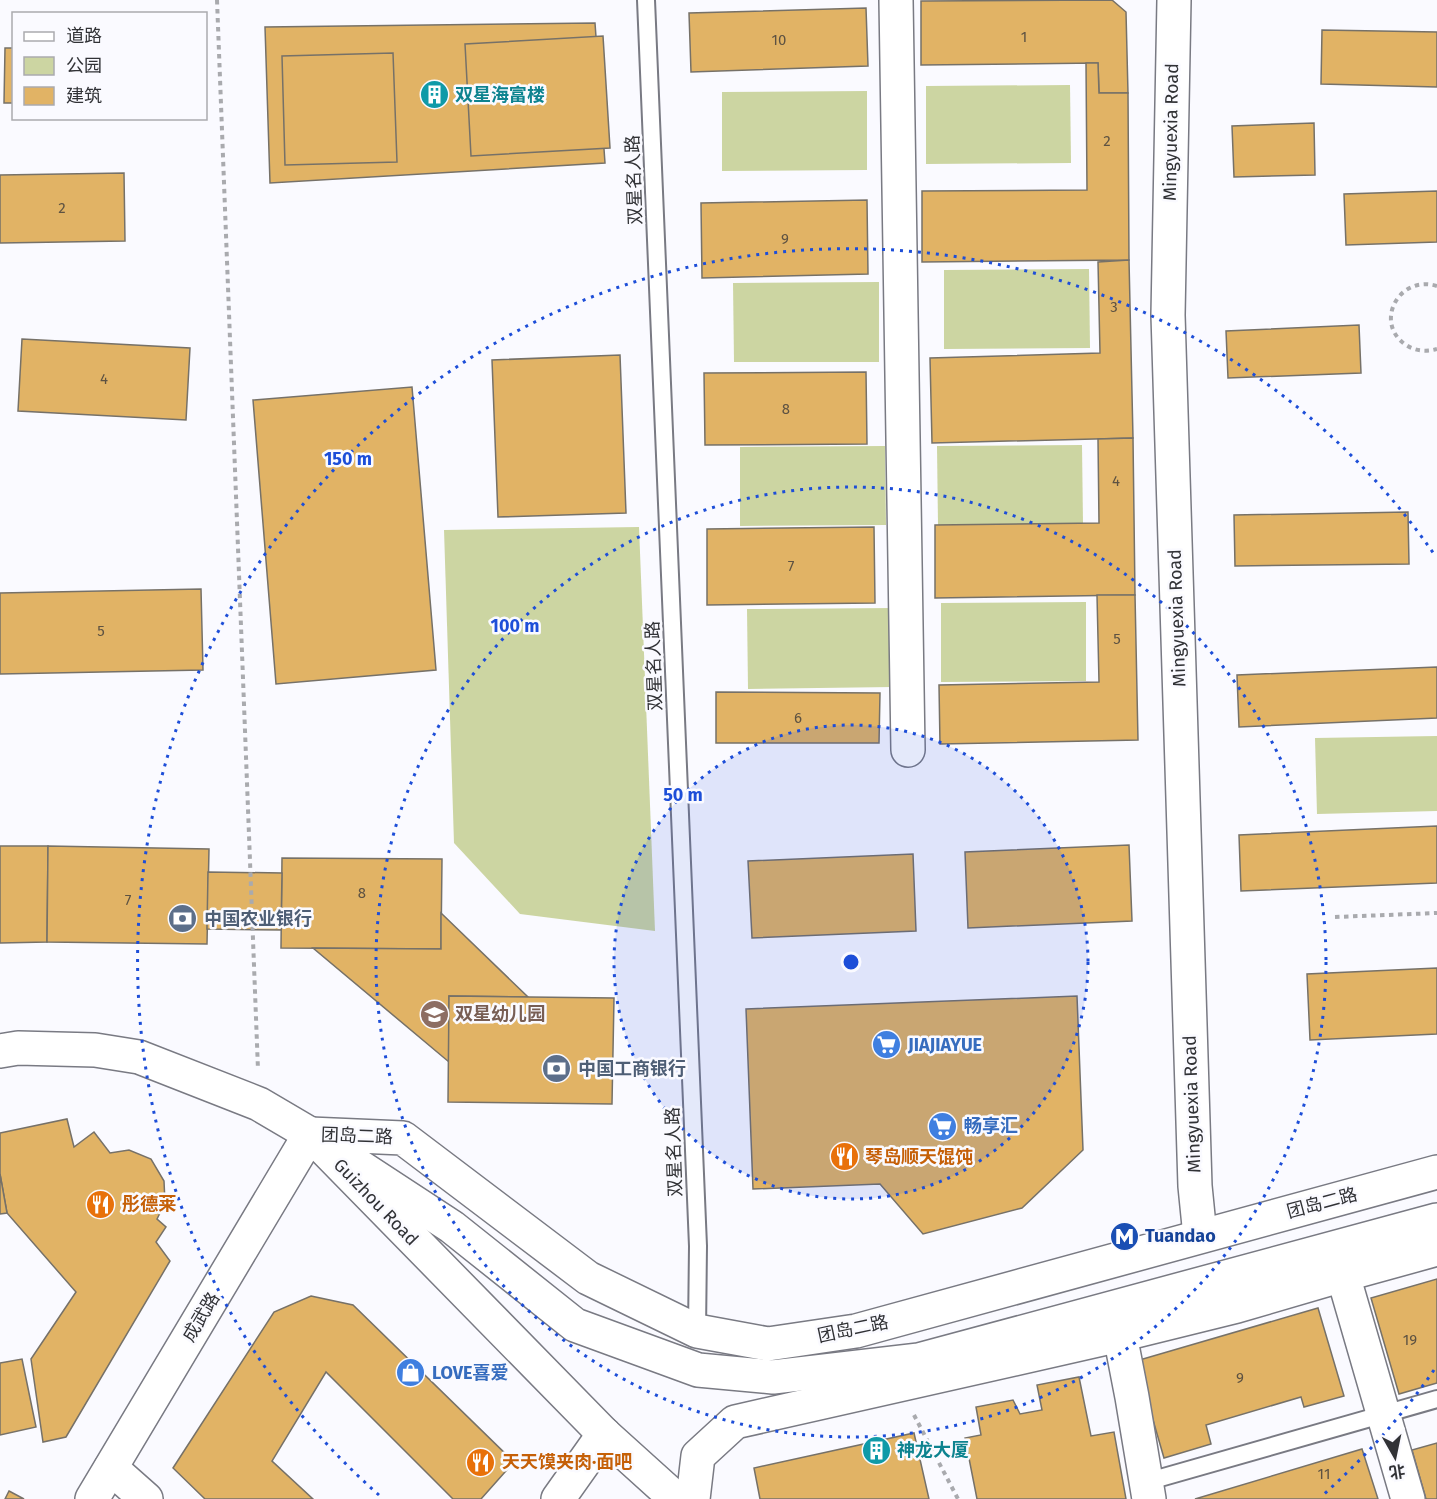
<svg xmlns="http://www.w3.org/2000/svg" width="1437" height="1499" viewBox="0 0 1437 1499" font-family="'Fira Sans','Noto Sans SC',sans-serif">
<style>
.green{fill:#ccd5a2}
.building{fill:#e1b365;stroke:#767168;stroke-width:1.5}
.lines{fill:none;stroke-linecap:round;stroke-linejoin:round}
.lane-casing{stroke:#797a83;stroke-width:20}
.street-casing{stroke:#797a83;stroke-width:36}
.secondary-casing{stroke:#797a83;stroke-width:36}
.highway-casing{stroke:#797a83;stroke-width:36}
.path{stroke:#a9aaae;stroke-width:4;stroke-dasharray:4.5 4.5;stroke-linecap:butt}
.lane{stroke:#fff;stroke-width:16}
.street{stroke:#fff;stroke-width:33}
.secondary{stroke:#fff;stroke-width:33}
.highway{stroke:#fff;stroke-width:33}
.ring{fill:none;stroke:#1d4ed8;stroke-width:3;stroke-dasharray:3 6}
.labels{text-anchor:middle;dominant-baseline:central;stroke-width:5;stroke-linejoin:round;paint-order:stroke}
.number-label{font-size:15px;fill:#5d5242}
.culture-label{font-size:18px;font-weight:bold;fill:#0d838f;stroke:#fafaff;text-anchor:start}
.street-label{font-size:18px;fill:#313236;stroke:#fafaff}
.service-label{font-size:18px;font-weight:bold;fill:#4e5e75;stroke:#fafaff;text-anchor:start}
.education-label{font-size:18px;font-weight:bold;fill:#785e54;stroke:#fafaff;text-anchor:start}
.shop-label{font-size:18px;font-weight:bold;fill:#366cbe;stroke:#fafaff;text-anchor:start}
.food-label{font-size:18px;font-weight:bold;fill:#c56008;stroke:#fafaff;text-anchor:start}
.transit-label{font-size:18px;font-weight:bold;fill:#164399;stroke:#fafaff;text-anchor:start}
.centre{fill:#1d4ed8;stroke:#fafaff;stroke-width:3}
.ring-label{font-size:18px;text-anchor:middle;font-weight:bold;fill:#1d4ed8;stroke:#fafaff;stroke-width:5;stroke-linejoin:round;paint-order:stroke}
</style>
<rect width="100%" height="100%" fill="#fafaff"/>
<g class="green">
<path d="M1070 85 1071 163 926 164V86Z"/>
<path d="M867 91V170L722 171V92Z"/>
<path d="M1089 269 1090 348 944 349V270Z"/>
<path d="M879 282V362H734L733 283Z"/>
<path d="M1082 445 1083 524 938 525 937 446Z"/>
<path d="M885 446 886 525 740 526V447Z"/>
<path d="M639 527 655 931 520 914 454 843 444 530Z"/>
<path d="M1086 602V681L941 682V603Z"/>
<path d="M893 608V687L748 689 747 609Z"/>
<path d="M1437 736V811L1317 814 1315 738Z"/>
</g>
<g class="building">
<path d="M1112 0 1126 12 1128 93H1099L1098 63 921 65V1Z"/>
<path d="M866 8 868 66 691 72 689 13Z"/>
<path d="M595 23 605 163 270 183 265 27Z"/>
<path d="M1322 30 1437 32V87L1321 84Z"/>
<path d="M603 36 610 148 471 156 465 44Z"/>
<path d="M5 48H14V103H4Z"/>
<path d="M393 53 397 162 285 165 282 56Z"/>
<path d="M1086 63H1098L1099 93H1128L1129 260 922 262V191L1087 190Z"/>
<path d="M1314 123 1315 175 1234 177 1232 126Z"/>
<path d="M124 173 125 241 0 243V175Z"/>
<path d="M1437 191V242L1346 245 1344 194Z"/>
<path d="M867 200 868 274 702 278 701 203Z"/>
<path d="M1129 260 1133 438 932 443 930 358 1100 353 1098 262Z"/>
<path d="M1359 325 1361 373 1228 378 1226 331Z"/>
<path d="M22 339 190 348 186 420 18 411Z"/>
<path d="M620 355 626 513 498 517 492 360Z"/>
<path d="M866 372 867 444 705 445 704 373Z"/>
<path d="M412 387 436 670 276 684 253 400Z"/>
<path d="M1133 438 1135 595 935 598V525L1099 523 1098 439Z"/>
<path d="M1408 512 1409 564 1235 566 1234 515Z"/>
<path d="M874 527 875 603 707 605V529Z"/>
<path d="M201 589 203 670 0 674V593Z"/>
<path d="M1097 595H1135L1138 740 940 744 939 685 1099 682Z"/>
<path d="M1437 667V718L1239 727 1237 675Z"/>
<path d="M716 692 880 693 879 743H716Z"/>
<path d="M1437 826V883L1241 891 1239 835Z"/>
<path d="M1129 845 1132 921 968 928 965 852Z"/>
<path d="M0 846H48L47 942 0 943Z"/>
<path d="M48 846 209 849 207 944 47 942Z"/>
<path d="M913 854 916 931 752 938 748 861Z"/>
<path d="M282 858 442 859 441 949 281 948Z"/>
<path d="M208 872 282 873 281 930 207 929Z"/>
<path d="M441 913 528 997 449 996V1062L313 948 441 949Z"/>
<path d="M1437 968V1034L1310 1040 1307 974Z"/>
<path d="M449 996 614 998 612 1104 448 1102Z"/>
<path d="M1077 996 1083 1150 1022 1208 923 1234 880 1184 753 1189 746 1009Z"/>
<path d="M67 1119 74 1147 94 1132 110 1153 129 1150 151 1159 164 1181 165 1203 157 1219 166 1227 156 1242 170 1261 66 1437 43 1442 31 1359 76 1292 7 1213 0 1174V1133Z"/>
<path d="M0 1174 7 1213 0 1214Z"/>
<path d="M1437 1279V1383L1399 1394 1371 1298Z"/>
<path d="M311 1296 353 1305 514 1462 481 1499H453L326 1372 272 1461 313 1499H205L173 1468 274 1312Z"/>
<path d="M1318 1308 1344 1396 1304 1407 1301 1397 1206 1425 1211 1444 1164 1458 1136 1361Z"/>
<path d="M22 1359 36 1427 0 1435V1363Z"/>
<path d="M1079 1377 1091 1436 1114 1432 1126 1499H977L965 1438 981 1435 976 1407 1013 1400 1020 1414 1042 1410 1037 1385Z"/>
<path d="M914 1433 929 1499H760L754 1468Z"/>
<path d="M1437 1443V1499H1426L1412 1450Z"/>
<path d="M1362 1449 1378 1499H1195Z"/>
<path d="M9 1491 24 1499H5Z"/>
</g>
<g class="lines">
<defs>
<g id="lane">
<path d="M646 0 698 1246 697 1331"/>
<path d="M1146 1482 1437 1399"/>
</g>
<g id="street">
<path d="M896 0 908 750"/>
<path d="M1174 0 1168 315 1195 1186 1200 1236"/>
<path d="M1343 1275 1408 1499"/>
<path d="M1120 1335 1132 1397 1149 1499"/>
<path d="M111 1468 146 1499"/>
<path d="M92 1499 310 1134"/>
<path d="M558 1499 604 1434"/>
</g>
<g id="secondary">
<path d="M0 1051 18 1048 95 1050 139 1057 259 1104 310 1134 604 1434 676 1499"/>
<path d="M310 1134 403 1138 588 1278 697 1331 768 1344 856 1331 1437 1172"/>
<path d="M693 1499 698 1456 735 1422 1120 1335 1237 1306 1343 1275 1437 1249"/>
</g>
<path id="highway" d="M310 1134 452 1227 575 1325 698 1370 773 1377 919 1360 1437 1220"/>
</defs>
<use href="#lane" class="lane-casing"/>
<use href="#street" class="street-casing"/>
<use href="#secondary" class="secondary-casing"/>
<use href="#highway" class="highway-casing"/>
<g class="path">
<path d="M217 0 258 1070"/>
<path d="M1437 286C1399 274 1373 323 1406 345 1415 351 1426 352 1437 349"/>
<path d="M1335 917 1437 913"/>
<path d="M914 1415 958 1499"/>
</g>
<use href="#lane" class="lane"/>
<use href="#street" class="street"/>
<use href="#secondary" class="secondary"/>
<use href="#highway" class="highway"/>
</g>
<circle cx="851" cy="962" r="237" fill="#1d4ed8" fill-opacity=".12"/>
<g class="ring">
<circle cx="851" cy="962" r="237"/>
<circle cx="851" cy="962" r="475"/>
<path d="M1434 1370A712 712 0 0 1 1323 1495M379 1495A712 712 0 1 1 1434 554"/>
</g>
<defs>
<symbol id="building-disc" viewBox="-11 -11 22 22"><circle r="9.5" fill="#0f9aa8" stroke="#fafaff"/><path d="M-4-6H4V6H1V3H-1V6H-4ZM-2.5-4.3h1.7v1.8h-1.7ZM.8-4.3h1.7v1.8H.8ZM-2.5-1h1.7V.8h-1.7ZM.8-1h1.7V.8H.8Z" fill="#fff"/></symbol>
<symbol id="bank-disc" viewBox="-11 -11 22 22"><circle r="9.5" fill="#5c6f8a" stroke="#fafaff"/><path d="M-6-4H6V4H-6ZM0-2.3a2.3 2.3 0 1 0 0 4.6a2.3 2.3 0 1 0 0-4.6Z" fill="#fff"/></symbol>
<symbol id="school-disc" viewBox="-11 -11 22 22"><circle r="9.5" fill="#8d6e63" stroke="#fafaff"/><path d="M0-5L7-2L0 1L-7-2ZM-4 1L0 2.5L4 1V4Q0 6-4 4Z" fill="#fff"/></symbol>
<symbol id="supermarket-disc" viewBox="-11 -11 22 22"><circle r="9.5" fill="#3f7fe0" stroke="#fafaff"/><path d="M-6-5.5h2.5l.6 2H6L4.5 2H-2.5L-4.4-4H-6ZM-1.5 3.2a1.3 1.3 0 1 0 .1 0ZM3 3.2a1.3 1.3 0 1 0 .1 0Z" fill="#fff"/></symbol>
<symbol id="restaurant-disc" viewBox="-11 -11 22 22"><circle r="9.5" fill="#e8710a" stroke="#fafaff"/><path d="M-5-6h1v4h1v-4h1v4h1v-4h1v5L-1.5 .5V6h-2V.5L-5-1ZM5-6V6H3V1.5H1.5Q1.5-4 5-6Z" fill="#fff"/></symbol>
<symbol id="metro-disc" viewBox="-11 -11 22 22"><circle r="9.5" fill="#1a4fb4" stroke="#fafaff"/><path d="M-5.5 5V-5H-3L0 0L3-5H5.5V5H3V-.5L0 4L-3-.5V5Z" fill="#fff"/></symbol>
<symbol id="shop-disc" viewBox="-11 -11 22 22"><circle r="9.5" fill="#3f7fe0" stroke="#fafaff"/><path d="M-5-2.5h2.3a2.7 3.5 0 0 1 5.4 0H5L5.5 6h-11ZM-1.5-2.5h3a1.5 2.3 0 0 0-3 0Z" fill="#fff"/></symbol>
</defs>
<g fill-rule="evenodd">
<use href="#building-disc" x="418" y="78" width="33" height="33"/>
<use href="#bank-disc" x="166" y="902" width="33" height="33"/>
<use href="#school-disc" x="418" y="998" width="33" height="33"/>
<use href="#supermarket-disc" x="870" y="1028" width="33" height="33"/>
<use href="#bank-disc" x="540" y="1052" width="33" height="33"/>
<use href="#supermarket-disc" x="926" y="1110" width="33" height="33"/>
<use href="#restaurant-disc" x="828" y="1140" width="33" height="33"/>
<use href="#restaurant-disc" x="84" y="1188" width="33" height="33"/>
<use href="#metro-disc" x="1108" y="1220" width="33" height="33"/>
<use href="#shop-disc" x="394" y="1356" width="33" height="33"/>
<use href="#building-disc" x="860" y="1434" width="33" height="33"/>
<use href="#restaurant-disc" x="464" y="1446" width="33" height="33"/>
</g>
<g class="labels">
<g class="number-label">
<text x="1024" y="37">1</text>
<text x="779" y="40">10</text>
<text x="1107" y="141">2</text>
<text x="62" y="208">2</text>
<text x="785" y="239">9</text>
<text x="1114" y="307">3</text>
<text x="104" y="379">4</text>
<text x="786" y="409">8</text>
<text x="1116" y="481">4</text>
<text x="791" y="566">7</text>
<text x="101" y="631">5</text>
<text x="1117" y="639">5</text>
<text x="798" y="718">6</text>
<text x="362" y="893">8</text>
<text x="128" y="900">7</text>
<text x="1410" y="1340">19</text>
<text x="1240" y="1378">9</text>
<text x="1324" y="1474">11</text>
</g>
<g class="culture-label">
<text x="455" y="95">双星海富楼</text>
<text x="897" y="1450">神龙大厦</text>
</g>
<g class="street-label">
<text transform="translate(1171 132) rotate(-89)">Mingyuexia Road</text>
<text transform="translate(634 180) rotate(-92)">双星名人路</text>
<text transform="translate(1177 618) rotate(-92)">Mingyuexia Road</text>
<text transform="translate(654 666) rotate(-92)">双星名人路</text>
<text transform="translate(1192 1104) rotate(-92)">Mingyuexia Road</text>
<text transform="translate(357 1136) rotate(2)">团岛二路</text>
<text transform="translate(674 1152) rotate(-92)">双星名人路</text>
<text transform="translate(376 1202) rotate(46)">Guizhou Road</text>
<text transform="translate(1322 1203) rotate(-15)">团岛二路</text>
<text transform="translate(201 1317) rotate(-59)">成武路</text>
<text transform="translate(853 1329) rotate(-12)">团岛二路</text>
</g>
<g class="service-label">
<text x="204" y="919">中国农业银行</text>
<text x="578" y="1069">中国工商银行</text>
</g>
<g class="education-label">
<text x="455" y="1014">双星幼儿园</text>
</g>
<g class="shop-label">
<text x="908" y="1045">JIAJIAYUE</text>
<text x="964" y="1126">畅享汇</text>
<text x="432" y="1373">LOVE喜爱</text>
</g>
<g class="food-label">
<text x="865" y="1157">琴岛顺天馄饨</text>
<text x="122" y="1204">彤德莱</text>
<text x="502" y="1462">天天馍夹肉·面吧</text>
</g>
<g class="transit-label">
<text x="1145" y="1236">Tuandao</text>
</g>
</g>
<circle cx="851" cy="962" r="9" class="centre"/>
<g class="ring-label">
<text x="348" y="465">150 m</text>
<text x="515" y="632">100 m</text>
<text x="683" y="801">50 m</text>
</g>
<rect x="12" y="12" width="195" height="108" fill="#fafaff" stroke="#aaaaaf" stroke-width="1.5"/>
<rect x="24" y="32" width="30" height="9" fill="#ffffff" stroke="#aaaaaf" stroke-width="1.5"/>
<text x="66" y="42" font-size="18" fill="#313236">道路</text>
<rect x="24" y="57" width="30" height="18" fill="#ccd5a2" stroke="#aaaaaf" stroke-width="1.5"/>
<text x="66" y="72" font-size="18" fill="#313236">公园</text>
<rect x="24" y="87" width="30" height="18" fill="#e1b365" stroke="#aaaaaf" stroke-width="1.5"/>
<text x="66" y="102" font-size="18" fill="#313236">建筑</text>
<g transform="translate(1395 1457) rotate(171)" stroke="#fafaff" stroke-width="4.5" paint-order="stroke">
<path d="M0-4.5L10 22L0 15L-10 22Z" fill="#313236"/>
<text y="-9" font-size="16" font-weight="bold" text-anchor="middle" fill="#313236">北</text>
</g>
</svg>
